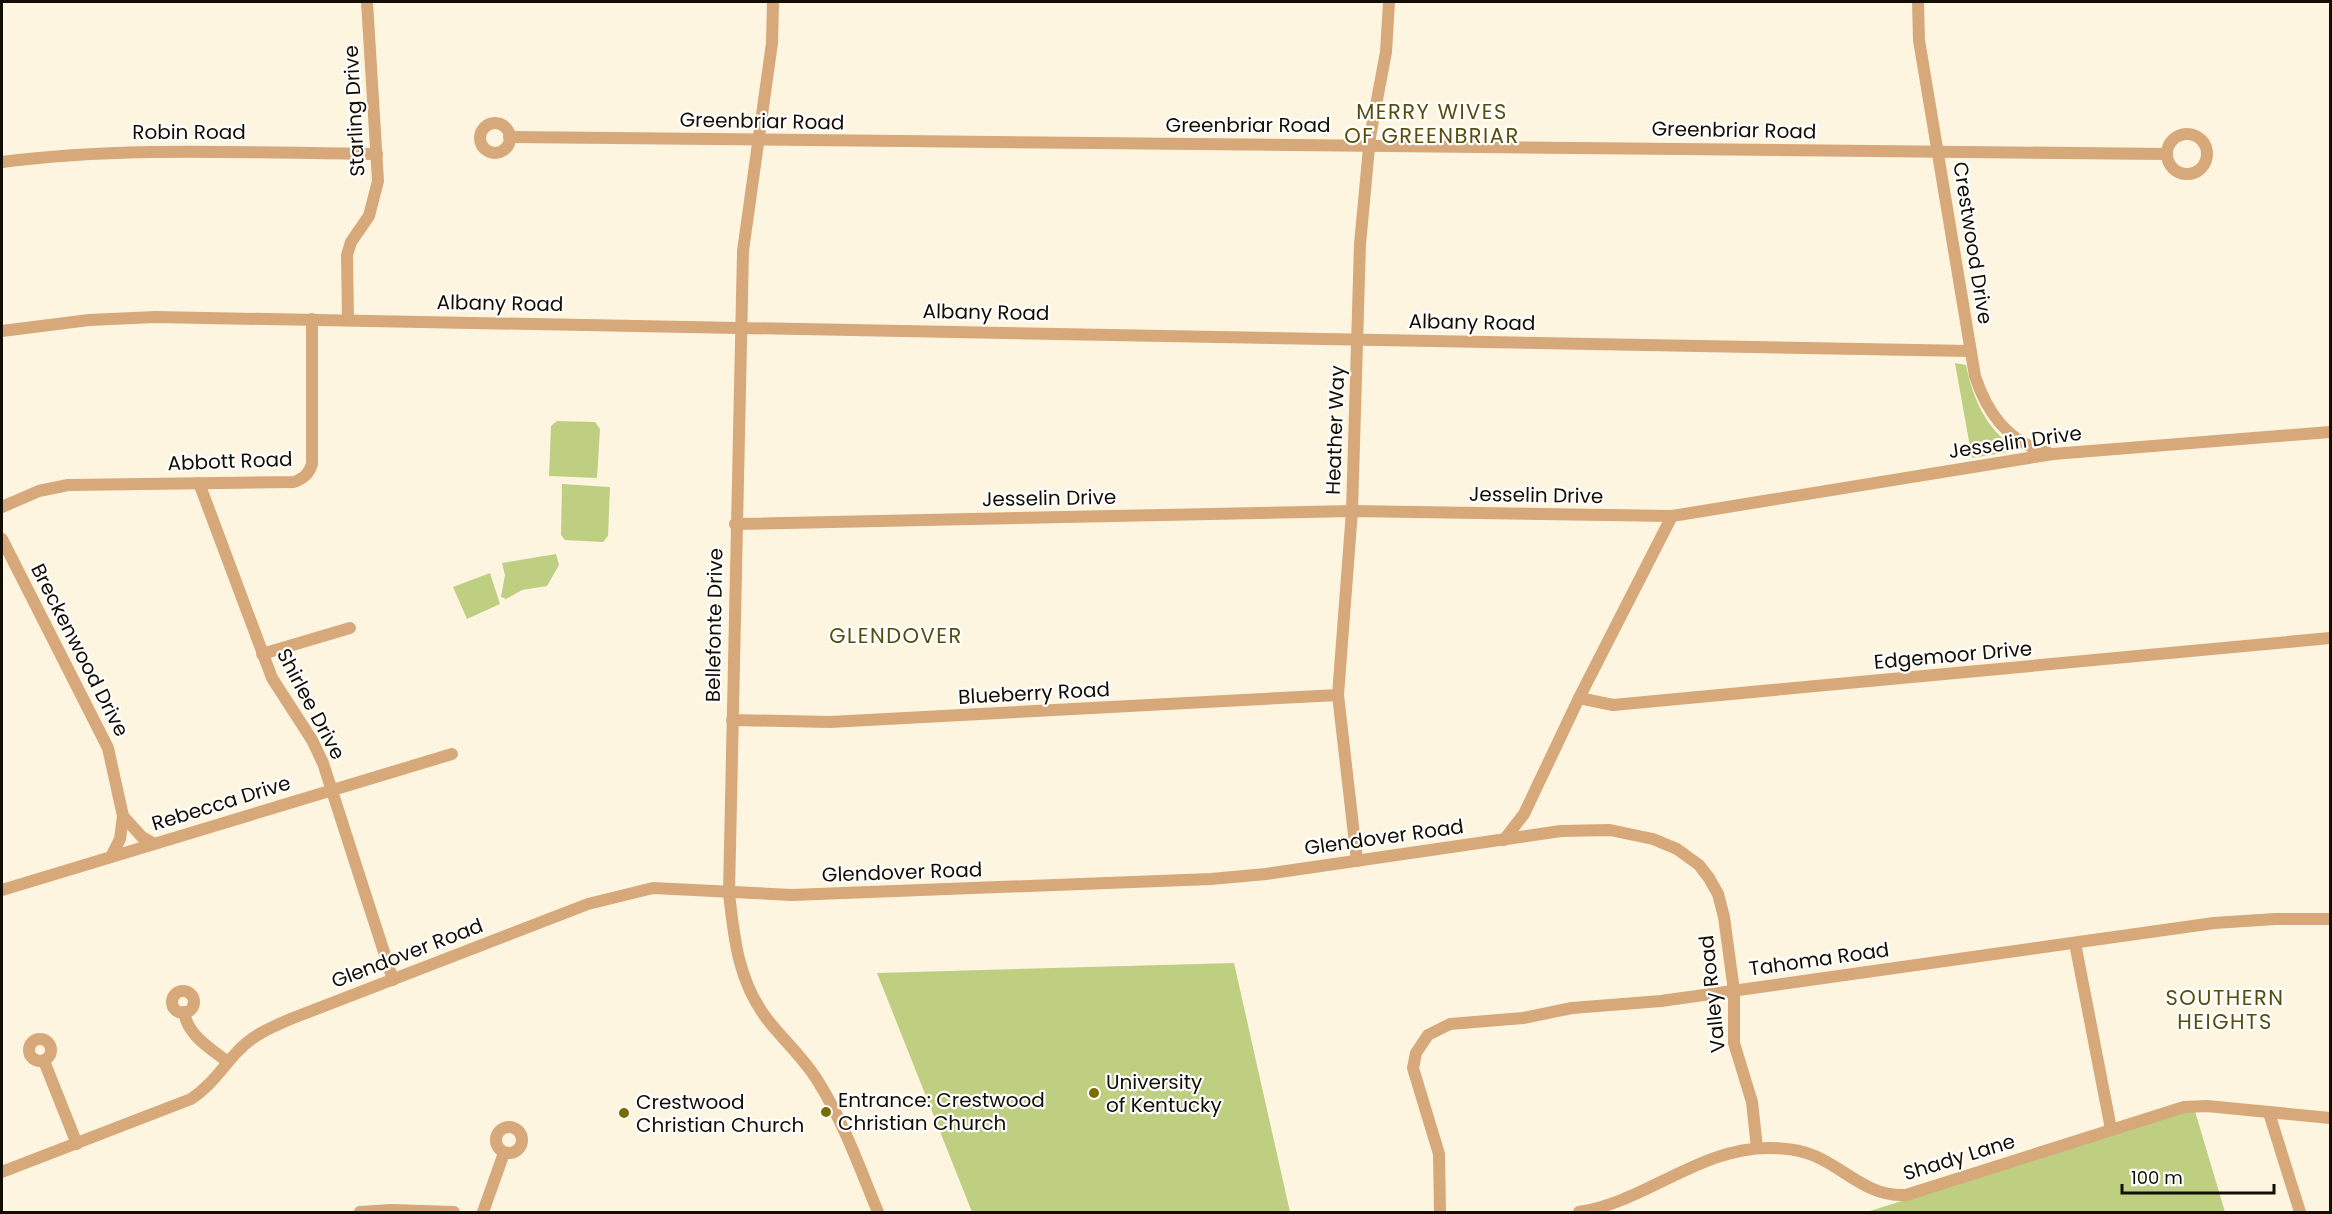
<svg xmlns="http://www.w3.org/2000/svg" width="2332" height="1214" viewBox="0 0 2332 1214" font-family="Poppins,sans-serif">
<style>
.green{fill:#becf82}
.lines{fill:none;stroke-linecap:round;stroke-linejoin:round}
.minor{stroke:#d7a87a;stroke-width:12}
.poi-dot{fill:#7a6b03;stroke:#fff;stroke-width:2}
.labels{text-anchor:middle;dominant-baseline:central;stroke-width:4.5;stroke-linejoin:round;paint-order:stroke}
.street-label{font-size:20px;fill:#130e03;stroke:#fff}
.poi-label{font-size:20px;fill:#130e03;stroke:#fff;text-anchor:start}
.neighbourhood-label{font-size:21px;letter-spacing:1.5px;fill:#574d0d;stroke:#fff}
</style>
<rect width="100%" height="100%" fill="#fdf5e0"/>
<g class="green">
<path d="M1955 363 1966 365C1973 398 1985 428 2015 448L2014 451 1972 458Z"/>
<path d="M557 421 595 422 600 429 597 478 549 476 551 426Z"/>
<path d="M562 484 610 487 608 536 603 542 565 540 561 535Z"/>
<path d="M556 554 559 565 547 586 522 590 506 599 501 597 505 575 502 563Z"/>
<path d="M490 573 500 604 467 619 453 587Z"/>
<path d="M1234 963 1290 1212H972L877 973Z"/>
<path d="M2194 1108 2225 1212H1867Z"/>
</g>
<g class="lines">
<g class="minor">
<path d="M773 2 772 43 743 251 729 893C734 938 738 981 767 1019 784 1041 805 1059 819 1083 844 1123 860 1169 878 1212"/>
<path d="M1918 2 1919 40 1975 376C1987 413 2008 443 2049 453"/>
<circle cx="495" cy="138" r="15"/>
<circle cx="2187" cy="154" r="20"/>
<path d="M509 137 2166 154"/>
<path d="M2 162C126 146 251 153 377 154"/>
<path d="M348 320 347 255 351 242 369 216 378 181 367 2"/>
<path d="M2 331 89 320 155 317 1970 351"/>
<path d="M199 483 272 678 312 740 323 763 393 980"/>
<path d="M2 507 39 491 68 485 294 482C304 478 309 474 312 464V319"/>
<path d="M735 524 1352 511 1672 516 2053 454 2330 432"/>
<path d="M2 539 108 748 123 816 120 839 111 857"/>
<path d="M262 654 350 628"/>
<path d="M1579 698 1613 705 2330 638"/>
<path d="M732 720 830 722 1338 695"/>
<path d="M123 816 142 837 154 844"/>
<path d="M1504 840 1524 814 1579 698 1672 516"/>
<path d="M1357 861 1338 695 1352 511 1360 244 1370 137 1386 52 1389 2"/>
<path d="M2 890 452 754"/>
<path d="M2075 943 2111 1129"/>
<circle cx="183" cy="1002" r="11"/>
<path d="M184 1012C188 1036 210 1048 228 1062"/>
<circle cx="40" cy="1050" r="11"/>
<path d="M44 1061 77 1144"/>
<path d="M2269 1113 2300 1212"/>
<circle cx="509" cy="1140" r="13"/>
<path d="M2 1172 191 1099C211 1086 221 1069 237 1052 252 1035 272 1027 293 1018L588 904 653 888 792 895 1211 879 1266 874 1561 831 1610 830 1653 839 1677 849 1699 865 1709 878 1718 894 1724 917 1734 991V1043L1752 1102 1757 1148"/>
<path d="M360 1212 391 1210 454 1212"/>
<path d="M483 1212 504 1153"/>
<path d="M1440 1212 1439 1154 1413 1068 1416 1053 1428 1035 1450 1024 1523 1018 1572 1008 1661 1001 2214 923 2275 919H2330"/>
<path d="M1579 1212C1646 1202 1700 1147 1770 1148 1785 1148 1801 1150 1815 1156 1847 1170 1868 1197 1906 1195L2184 1107 2207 1106 2330 1118"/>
</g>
</g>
<g class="poi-dot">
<circle cx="1094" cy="1093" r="6"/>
<circle cx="826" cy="1112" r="6"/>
<circle cx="624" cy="1113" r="6"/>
</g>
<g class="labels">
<g class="street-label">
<text transform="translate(354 111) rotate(-93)">Starling Drive</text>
<text transform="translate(762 121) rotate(1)">Greenbriar Road</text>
<text x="1248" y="125">Greenbriar Road</text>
<text transform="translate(1734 130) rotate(1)">Greenbriar Road</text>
<text x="189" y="132">Robin Road</text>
<text transform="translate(1973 243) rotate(81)">Crestwood Drive</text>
<text transform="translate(500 303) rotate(1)">Albany Road</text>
<text transform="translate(986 312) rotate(1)">Albany Road</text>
<text transform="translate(1472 322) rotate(1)">Albany Road</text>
<text transform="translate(1335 430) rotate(-88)">Heather Way</text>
<text transform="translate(2015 442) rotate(-8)">Jesselin Drive</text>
<text transform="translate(230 461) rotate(-2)">Abbott Road</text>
<text transform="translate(1536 495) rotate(1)">Jesselin Drive</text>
<text transform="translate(1049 498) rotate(-1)">Jesselin Drive</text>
<text transform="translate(714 625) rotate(-89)">Bellefonte Drive</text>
<text transform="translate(80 650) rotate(63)">Breckenwood Drive</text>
<text transform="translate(1953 655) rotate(-5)">Edgemoor Drive</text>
<text transform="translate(1034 693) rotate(-3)">Blueberry Road</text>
<text transform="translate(311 704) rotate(62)">Shirlee Drive</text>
<text transform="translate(221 803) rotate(-17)">Rebecca Drive</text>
<text transform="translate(1384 837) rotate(-8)">Glendover Road</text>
<text transform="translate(902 872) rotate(-2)">Glendover Road</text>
<text transform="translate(407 953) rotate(-21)">Glendover Road</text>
<text transform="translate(1819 959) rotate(-8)">Tahoma Road</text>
<text transform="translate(1712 994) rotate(-96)">Valley Road</text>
<text transform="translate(1959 1157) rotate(-17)">Shady Lane</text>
</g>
<g class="poi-label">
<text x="1106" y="1082">University<tspan x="1106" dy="23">of Kentucky</tspan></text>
<text x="838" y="1100">Entrance: Crestwood<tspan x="838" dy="23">Christian Church</tspan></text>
<text x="636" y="1102">Crestwood<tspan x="636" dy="23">Christian Church</tspan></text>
</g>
<g class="neighbourhood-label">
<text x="1432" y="111">MERRY WIVES<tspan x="1432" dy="24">OF GREENBRIAR</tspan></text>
<text x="896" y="635">GLENDOVER</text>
<text x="2225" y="997">SOUTHERN<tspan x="2225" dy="24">HEIGHTS</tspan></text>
</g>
</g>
<rect width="2332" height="1214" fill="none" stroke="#130e03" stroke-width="6"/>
<path d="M2122 1184v9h152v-9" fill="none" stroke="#130e03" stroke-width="3"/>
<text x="2131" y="1184" font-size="18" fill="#130e03" stroke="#ffffff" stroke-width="4.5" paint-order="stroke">100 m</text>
</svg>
